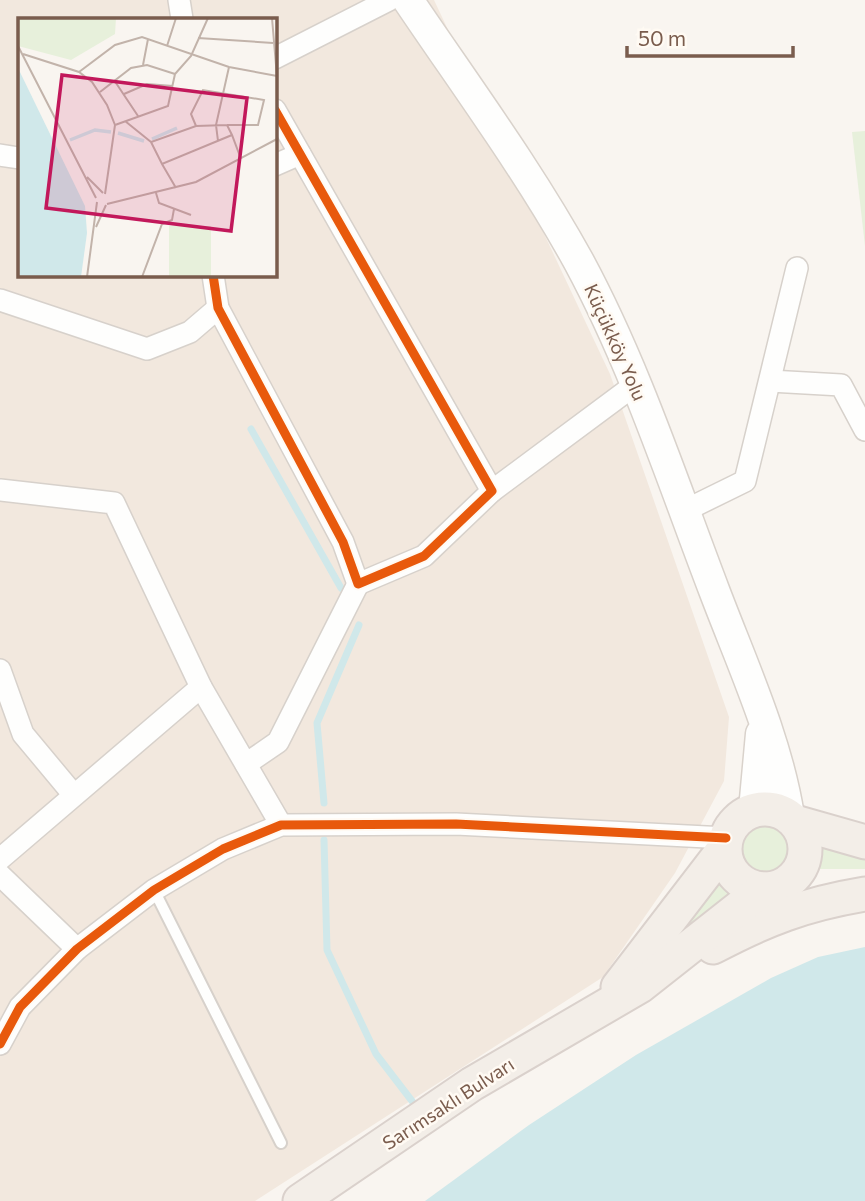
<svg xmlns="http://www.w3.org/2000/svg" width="865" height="1201" viewBox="0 0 865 1201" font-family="Commissioner,sans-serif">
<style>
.residential{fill:#f2e8de;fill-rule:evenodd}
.green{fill:#e7f0db}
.water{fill:#d0e8ea}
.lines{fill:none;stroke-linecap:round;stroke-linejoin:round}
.stream{stroke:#d0e8ea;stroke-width:7}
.lane-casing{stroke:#d7d1cb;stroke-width:14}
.street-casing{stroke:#d7d1cb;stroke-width:24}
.secondary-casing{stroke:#d9d2cb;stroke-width:33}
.primary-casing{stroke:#dad1cc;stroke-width:37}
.lane{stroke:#fefefd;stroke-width:10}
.street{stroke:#fefefd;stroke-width:21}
.secondary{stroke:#fefefd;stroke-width:30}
.primary{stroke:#f3eee8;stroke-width:33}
.cycleway-casing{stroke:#fffaf3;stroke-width:13}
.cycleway{stroke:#e8590c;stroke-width:9}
.labels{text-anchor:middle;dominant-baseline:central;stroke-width:5;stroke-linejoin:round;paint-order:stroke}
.street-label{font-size:19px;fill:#7a5c4d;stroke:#fffaf3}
.inset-river{fill:none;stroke:#d0e8ea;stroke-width:3.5}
.inset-road{fill:none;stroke:#c2b3aa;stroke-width:2}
.view{fill:#c2185b;fill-opacity:0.15;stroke:#c2185b;stroke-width:3.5}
.inset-edge{fill:none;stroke:#7a5c4d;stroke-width:3.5}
</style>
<rect width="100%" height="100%" fill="#f9f5f0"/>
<path class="residential" d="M0 0H434L610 374 729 717 724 781 675 873 603 977 255 1201H0ZM19 19H275V275H19Z"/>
<g class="green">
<path d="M865 131V246L852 132Z"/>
<circle cx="762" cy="848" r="26"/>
<path d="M813 833 865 849V869H812L815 852Z"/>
<path d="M718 876 741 898 633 979Z"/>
</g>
<path class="water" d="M865 947V1201H425L529 1125 636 1055 771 978 818 957Z"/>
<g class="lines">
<g class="stream">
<path d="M251 429 341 588"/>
<path d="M324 803 317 723 359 625"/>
<path d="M324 840 327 950 376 1054 412 1101"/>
</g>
<defs>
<path id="lane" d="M154 890 281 1143"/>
<g id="street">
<path d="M179 0 182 19"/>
<path d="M275 58 389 0"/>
<path d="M0 155 19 158"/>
<path d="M275 165 300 154"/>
<path d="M213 275 218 308 343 542 358 584 424 556 492 491 275 110"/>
<path d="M0 300 147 349 190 332 218 308"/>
<path d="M770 381 841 385 865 430"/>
<path d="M0 490 114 503 201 687 281 825"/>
<path d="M492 491 636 384"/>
<path d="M684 511 745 481 797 268"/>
<path d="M0 670 23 734 73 794"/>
<path d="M246 764 278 742 358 584"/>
<path d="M0 859 201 687"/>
<path d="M0 875 77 949"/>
<path d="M0 1044 20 1007 77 949 154 890 223 849 281 825 456 824 726 838"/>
</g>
<g id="secondary">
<path d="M408 0C466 86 529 171 579 262 635 366 672 480 714 590 742 664 777 739 789 816"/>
<path d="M754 810 761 734"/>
</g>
<g id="primary">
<circle cx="765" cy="849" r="40"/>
<path d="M795 822 865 842"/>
<path d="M713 947C766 919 805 904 865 894"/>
<path d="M618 987 724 849"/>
<path d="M300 1201 472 1084 640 986 763 889"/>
</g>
</defs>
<use href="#lane" class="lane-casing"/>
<use href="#street" class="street-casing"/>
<use href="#secondary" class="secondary-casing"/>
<use href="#primary" class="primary-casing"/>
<use href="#lane" class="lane"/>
<use href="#street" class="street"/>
<use href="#secondary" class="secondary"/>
<use href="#primary" class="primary"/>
<defs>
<g id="cycleway">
<path d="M213 275 218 308 343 542 358 584 424 556 492 491 275 110"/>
<path d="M0 1044 20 1007 77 949 154 890 223 849 281 825 456 824 726 838"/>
</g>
</defs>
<use href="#cycleway" class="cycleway-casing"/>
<use href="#cycleway" class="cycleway"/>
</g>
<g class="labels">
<g class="street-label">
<text transform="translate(616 342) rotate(66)">Küçükköy Yolu</text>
<text transform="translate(448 1103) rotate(-33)">Sarımsaklı Bulvarı</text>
</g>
</g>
<g transform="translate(18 18)">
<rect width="259" height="259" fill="#f9f5f0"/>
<path d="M0 0H98L97 16 53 42 0 28ZM151 208H193V259H151Z" fill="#e7f0db"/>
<path d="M0 50 67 188 69 215 63 259H0Z" fill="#d0e8ea"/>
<path class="inset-river" d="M100 115 126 123M134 121 159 110M52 122 77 112 93 114"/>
<path class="inset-road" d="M254 0 259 59M180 20 255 25M0 28 78 180M149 28 158 0M5 36 61 54 74 64 89 87 97 107 87 176M125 47 130 21M61 54 97 27 124 19 211 49 259 58M96 62 120 98M82 74 113 50 129 47 157 56M106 76 129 66 155 68M107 103 133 124M97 107 150 88 157 56 173 38 190 0M178 108 173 96 185 72 246 82 240 107H209M214 117 144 146 133 124 178 108 209 107 214 117 223 141M200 123 198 107 211 49M144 146 158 170M69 159 85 175M138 175 141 185 173 197M89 186 178 164 259 121M78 209 88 187M69 259 79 184M124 259 144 206 154 202 156 191"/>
<path class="view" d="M44 57 229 80 213 213 28 190Z"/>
<rect width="259" height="259" class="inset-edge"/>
</g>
<path d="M627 46v10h166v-10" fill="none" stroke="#7a5c4d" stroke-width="3.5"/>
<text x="638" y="46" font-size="21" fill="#7a5c4d" stroke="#fffaf3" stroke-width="5" paint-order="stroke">50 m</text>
</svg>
